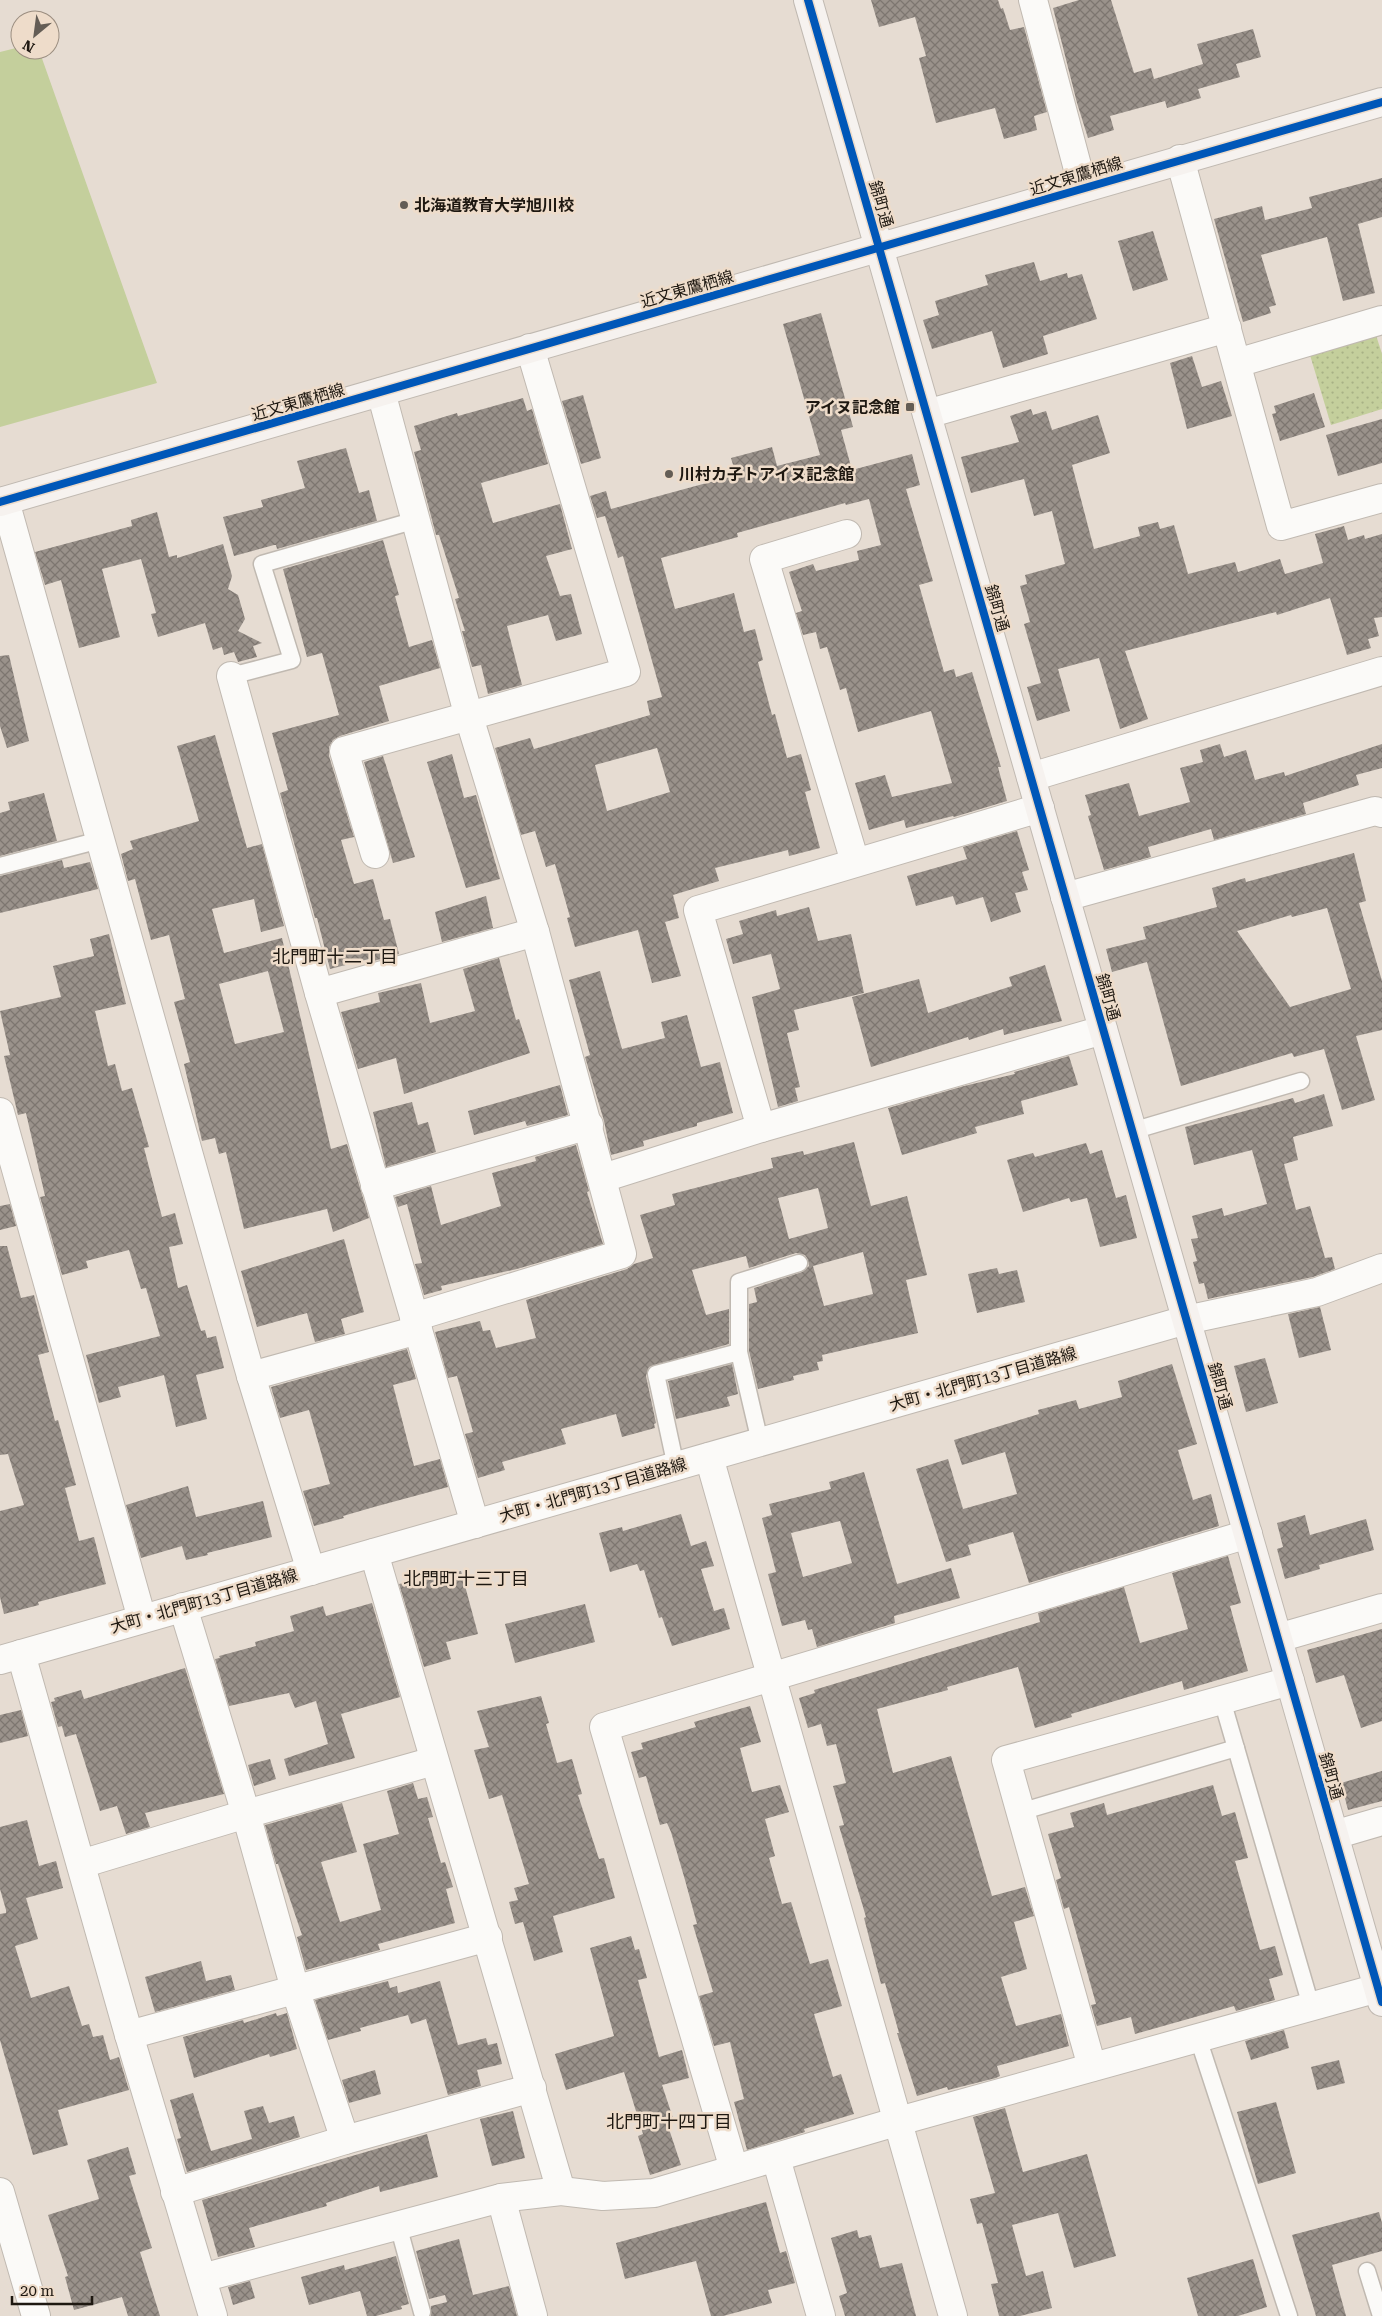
<svg xmlns="http://www.w3.org/2000/svg" width="1382" height="2316" viewBox="0 0 1382 2316" font-family="'Roboto Serif','Noto Sans JP',serif">
<style>
.park{fill:url(#park-dots)}
.pitch{fill:#c4cf9c}
.building{fill:url(#building-cross-hatch);fill-rule:evenodd}
.lines{fill:none;stroke-linecap:round;stroke-linejoin:round}
.lane-casing{stroke:#c0b9b1;stroke-width:19}
.street-casing{stroke:#c0b9b1;stroke-width:30}
.secondary-casing{stroke:#c0b9b1;stroke-width:30}
.lane{stroke:#fbfaf8;stroke-width:16}
.street{stroke:#fbfaf8;stroke-width:28}
.secondary{stroke:#f6f2ef;stroke-width:28}
.cycleway-casing{stroke:#eedcca;stroke-width:11}
.cycleway{stroke:#0057b8;stroke-width:8}
.poi-dot{fill:#645d55;stroke:#eedcca;stroke-width:2}
.labels{text-anchor:middle;dominant-baseline:central;stroke-width:5;stroke-linejoin:round;paint-order:stroke}
.street-label{font-size:16px;fill:#1e1811;stroke:#eedcca}
.poi-label{font-size:16px;font-weight:bold;fill:#1e1811;stroke:#eedcca;text-anchor:start}
.neighbourhood-label{font-size:18px;fill:#1e1811;stroke:#eedcca}
</style>
<defs>
<pattern id="park-dots" width="8" height="8" patternUnits="userSpaceOnUse" patternTransform="scale(1.25)"><rect width="8" height="8" fill="#c4cf9c"/><path d="M2 2h.1M6 6h.1" fill="none" stroke="#a8b185" stroke-width="1.8" stroke-linecap="round"/></pattern>
<pattern id="building-cross-hatch" width="8" height="8" patternUnits="userSpaceOnUse" patternTransform="scale(1.25)"><rect width="8" height="8" fill="#9a928b"/><path d="M0 0l8 8M0 8l8-8" fill="none" stroke="#7d7670"/></pattern>
</defs>
<rect width="100%" height="100%" fill="#e6dcd2"/>
<path class="park" d="M1376 335 1382 354V409L1331 425 1310 355Z"/>
<path class="pitch" d="M20 47V50H39L157 383 0 427V52Z"/>
<g class="building">
<path d="M871 0H998L1001 9 1003 8 1010 30 1024 27 1047 112 1034 116 1037 130 1004 139 995 108 936 123 919 58 926 56 915 17 879 27Z"/>
<path d="M1079 0H1111L1134 73 1151 68 1154 79 1203 64 1197 44 1253 29 1261 57 1236 64 1240 77 1198 89 1201 98 1167 108 1165 101 1110 116 1114 130 1088 138 1077 103 1053 8Z"/>
<path d="M1382 178V217L1358 224 1375 293 1343 301 1327 237 1261 255 1276 305 1269 307 1271 313 1243 322 1214 219 1262 206 1265 220 1312 208 1309 197Z"/>
<path d="M1153 231 1168 280 1133 291 1118 241Z"/>
<path d="M1034 262 1040 281 1067 273 1068 278 1082 274 1097 319 1043 336 1048 354 1003 368 992 331 932 349 923 320 939 315 935 301 988 285 985 275Z"/>
<path d="M821 313 853 427 841 430 852 470 912 454 920 485 906 489 933 581 919 585 944 672 954 669 956 677 972 672 1001 767H998L1007 801 954 817 953 816 906 828 904 820 869 830 855 783 885 775 892 797 952 783 931 711 858 732 846 688 840 690 827 647 820 649 816 632 803 635 796 613 802 611 789 572 813 564 816 571 859 560 857 551 881 545 869 499 846 505 845 503 737 533 738 537 661 558 675 609 734 593 744 632 755 629 763 660 758 662 772 715 775 714 787 758 801 754 811 790 805 792 820 848 789 856 788 850 715 868 719 881 673 895 679 918 665 922 681 976 652 983 638 930 575 947 567 918 570 917 555 864 546 867 535 831 521 835 495 748 530 738 534 749 650 715 647 701 662 697 623 556 618 558 605 516 597 518 590 496 606 491 611 509 736 475 731 458 772 447 777 466 820 455 783 324ZM657 748 670 792 607 811 595 765Z"/>
<path d="M1192 356 1202 387 1221 381 1232 416 1187 429 1170 363Z"/>
<path d="M1314 393 1325 427 1280 441 1272 414 1276 413 1274 406Z"/>
<path d="M583 395 601 458 581 464 562 401Z"/>
<path d="M523 398 527 411 532 409 548 464 481 483 493 523 560 504 572 549 546 556 560 596 571 594 582 634 556 641 548 615 507 626 522 685 488 694 481 665 472 667 470 660 462 631H465L455 599 459 598 439 535H436L414 452 421 450 414 426 457 413 458 416Z"/>
<path d="M1031 409 1033 415 1046 411 1052 430 1098 415 1110 453 1072 465 1094 549 1140 536 1138 527 1158 522 1160 529 1174 525 1188 574 1235 562 1238 572 1280 559 1285 574 1323 563 1315 534 1344 526 1348 540 1364 535 1365 539 1382 534V617L1374 618 1379 636 1368 639 1371 648 1347 655 1330 598 1277 615 1276 612 1125 651 1148 719 1120 729 1099 658 1058 669 1070 711 1037 721 1027 687 1041 683 1024 624 1030 622 1020 586 1027 584 1025 575 1065 564 1052 511 1034 516 1024 479 971 493 961 457 1019 442 1010 416Z"/>
<path d="M1382 419V463L1338 476 1326 435Z"/>
<path d="M346 448 359 493 369 490 377 521 277 549 276 545H274L234 556 223 517 263 507 261 500 305 488 297 461Z"/>
<path d="M157 512 169 557 177 555V558L223 544 232 576 228 589 238 595 245 619 238 631 262 643 253 646 257 657 238 662 234 652 224 655 222 647 213 650 205 623 158 637 151 614 156 613 141 559 102 569 120 637 79 648 61 580 45 585 35 552 132 526 131 520Z"/>
<path d="M383 540 399 595 395 596 409 647 432 640 440 668 379 686 389 721 340 736 333 740 329 747V756L354 837 341 840 354 884 373 879 384 920 390 919 399 954 370 962 369 959 330 969 317 918H315L280 793 288 790 272 733 339 715 322 653 307 657 283 569Z"/>
<path d="M9 655 29 741 7 748 0 726V656Z"/>
<path d="M215 735 247 848 262 844 284 926 261 932 254 899 212 909 224 953 282 938 331 1149 347 1144 369 1218 333 1232 327 1209 244 1229 226 1152 219 1154 215 1138 202 1141 184 1064 190 1062 174 1002 185 999 169 935 151 940 135 879 128 881 121 854 133 849 130 841 199 821 177 746ZM268 971 284 1032 235 1044 219 984Z"/>
<path d="M1220 744 1224 757 1246 750 1255 780 1284 772 1285 776 1382 744V768L1356 775 1359 785 1303 803 1306 814 1214 840 1211 829 1148 847 1151 857 1104 870 1088 816 1091 815 1085 795 1129 783 1139 816 1190 802 1180 768 1203 762 1200 750Z"/>
<path d="M452 754 464 798 476 795 500 879 466 888 427 762Z"/>
<path d="M383 756 415 857 393 863 364 762Z"/>
<path d="M44 793 57 841 0 856V813L10 810 8 802Z"/>
<path d="M1017 831 1029 870 1022 872 1028 890 1015 893 1021 912 991 922 983 897 956 905 953 896 916 906 907 876 967 859 963 847Z"/>
<path d="M1354 853 1366 901 1359 903 1382 981V1030L1356 1036 1375 1100 1342 1110 1324 1049 1294 1057 1292 1053 1181 1086 1147 962 1112 972 1106 949 1146 939 1143 927 1217 907 1212 888 1245 878 1246 882ZM1327 908 1351 989 1290 1007 1237 931 1291 915 1292 917Z"/>
<path d="M62 860 64 868 90 862 98 889 0 913V876Z"/>
<path d="M486 896 493 928 442 942 435 912Z"/>
<path d="M809 907 818 941 851 934 864 993 794 1010 799 1030 787 1033 800 1087 795 1088 798 1101 778 1107 752 997 780 989 771 954 733 964 726 939 743 934 739 921 776 910 777 916Z"/>
<path d="M109 934 126 1004 95 1011 108 1066 115 1064 122 1091 132 1088 149 1147 144 1148 162 1217 175 1213 183 1244 169 1247 178 1288 187 1285 201 1331 205 1330 207 1338 216 1336 224 1368 196 1375 207 1419 176 1427 164 1375 118 1387 121 1397 99 1403 86 1355 160 1336 146 1288 141 1289 129 1250 86 1261 88 1268 62 1275 40 1197 45 1196 26 1113 18 1115 4 1056 10 1055 0 1011 61 997 53 966 94 956 90 939Z"/>
<path d="M499 958 516 1020 519 1019 530 1053 404 1094 396 1058 358 1069 341 1012 380 1002 378 993 421 983 430 1023 475 1011 463 969Z"/>
<path d="M1045 965 1062 1021 1004 1035 1003 1029 969 1040 968 1037 871 1067 852 997 919 979 928 1013 1012 986 1009 977Z"/>
<path d="M600 971 622 1049 665 1038 661 1022 687 1015 701 1067 720 1062 733 1113 697 1123V1126L643 1141 644 1146 611 1155 604 1121 585 1057 590 1055 569 980Z"/>
<path d="M1069 1056 1078 1085 1021 1101 1024 1114 975 1127 977 1133 902 1155 888 1108 964 1086 1015 1074 1014 1072Z"/>
<path d="M560 1085 568 1115 527 1126 525 1121 474 1135 468 1111Z"/>
<path d="M1324 1094 1333 1126 1293 1137 1298 1160 1284 1164 1296 1210 1310 1206 1325 1258 1332 1257 1335 1269 1313 1277 1208 1299 1204 1283 1199 1284 1193 1262 1197 1261 1191 1239 1198 1238 1192 1216 1222 1208 1224 1216 1267 1204 1252 1150 1194 1165 1185 1127 1293 1098 1295 1103Z"/>
<path d="M412 1102 418 1125 428 1122 436 1152 386 1167 373 1112Z"/>
<path d="M854 1142 871 1206 907 1196 927 1275 906 1280 918 1333 822 1355 823 1361 817 1362 819 1370 793 1376 794 1380 758 1389 749 1351V1304L757 1302 754 1288 802 1272 809 1266 808 1260 805 1255 796 1253 749 1268 746 1256 692 1270 706 1315 729 1309V1344L649 1367 646 1376 656 1423 654 1424 655 1428 622 1437 616 1414 561 1429 566 1444 502 1462 505 1470 478 1478 465 1434 473 1432 457 1376 448 1378 435 1332 480 1321 483 1331 490 1330 496 1348 536 1338 526 1300 627 1269 634 1264 653 1258 640 1215 675 1205 672 1194 773 1168 771 1158 803 1151 804 1155ZM818 1188 828 1228 789 1239 778 1198ZM863 1252 873 1294 824 1306 813 1266Z"/>
<path d="M1086 1143 1090 1154 1102 1150 1116 1198 1126 1195 1137 1238 1100 1247 1087 1198 1071 1202 1069 1198 1023 1212 1007 1160 1033 1153 1035 1157Z"/>
<path d="M576 1145 589 1191 587 1192 603 1244 517 1269 441 1286 442 1290 424 1295 415 1264 422 1263 407 1204 398 1207 395 1197 431 1186 441 1225 501 1206 492 1173 536 1161 535 1157Z"/>
<path d="M10 1204 16 1226 0 1230V1206Z"/>
<path d="M344 1239 364 1312 341 1319 345 1334 315 1342 307 1313 257 1327 241 1271Z"/>
<path d="M0 1246H7L21 1298 34 1295 49 1352 38 1355 55 1421 58 1420 76 1485 65 1488 79 1541 94 1537 106 1584 38 1602 39 1605 4 1614 0 1597V1511L24 1505 8 1454 0 1455Z"/>
<path d="M997 1268 999 1274 1017 1270 1025 1302 977 1313 968 1274Z"/>
<path d="M1320 1307 1331 1350 1299 1358 1288 1314Z"/>
<path d="M407 1349 416 1379 393 1385 414 1466 440 1459 448 1487 374 1507 343 1516 344 1518 314 1526 303 1491 330 1484 309 1410 280 1418 271 1387Z"/>
<path d="M1265 1358 1278 1403 1246 1412 1234 1366Z"/>
<path d="M732 1364 738 1394 727 1397 730 1406 676 1419 668 1381Z"/>
<path d="M1172 1364 1197 1444 1178 1450 1193 1500 1211 1494 1219 1526 1029 1583 1013 1532 968 1545 971 1555 946 1562 916 1469 948 1459 963 1509 1017 1494 1005 1452 962 1465 954 1440 1039 1414 1038 1410 1076 1400 1079 1409 1122 1397 1118 1381Z"/>
<path d="M864 1472 897 1584 951 1568 960 1598 894 1616 895 1623 817 1647 812 1629 808 1630 805 1620 782 1626 768 1574 776 1572 762 1518 772 1515 769 1504 831 1489 829 1482ZM840 1521 852 1563 803 1577 791 1533Z"/>
<path d="M188 1486 196 1517 263 1501 272 1537 207 1553 208 1555 186 1560 182 1546 141 1558 126 1505Z"/>
<path d="M681 1514 691 1546 706 1541 714 1566 701 1569 714 1611 724 1608 730 1629 672 1646 662 1617 659 1618 644 1570 640 1571 637 1564 610 1572 599 1533 622 1527 623 1531Z"/>
<path d="M1305 1515 1310 1535 1366 1519 1374 1550 1319 1565 1320 1569 1285 1579 1277 1549 1283 1547 1277 1523Z"/>
<path d="M1228 1556 1241 1603 1230 1606 1248 1671 1184 1690 1182 1681 1071 1714 1072 1717 1035 1728 1018 1667 947 1687 948 1690 877 1709 893 1773 951 1756 992 1896 1025 1887 1034 1916 1014 1922 1027 1969 1001 1977 1016 2026 1061 2014 1069 2046 997 2066 1000 2076 996 2078 948 2090 947 2087 917 2096 897 2033H899L885 1983 881 1984 864 1918 866 1917 839 1826 844 1825 833 1786 846 1783 836 1744 827 1746 821 1724 808 1728 799 1698 815 1693 814 1690 1040 1622 1038 1613 1124 1587 1140 1643 1188 1629 1172 1573Z"/>
<path d="M461 1571 478 1634 446 1642 451 1659 424 1667 399 1584 428 1577 429 1580Z"/>
<path d="M372 1603 400 1697 341 1714 355 1758 289 1776 284 1759 328 1744 316 1701 295 1708 289 1693 229 1706 215 1659 220 1658 219 1656 256 1646 255 1642 294 1631 290 1616 323 1606 326 1616Z"/>
<path d="M585 1604 595 1642 515 1663 505 1624Z"/>
<path d="M1382 1629V1721L1361 1728 1344 1675 1316 1683 1307 1650Z"/>
<path d="M185 1668 224 1794 145 1813 150 1827 126 1834 117 1806 100 1811 76 1734 65 1737 62 1726 58 1727 51 1702 55 1701 54 1698 81 1690 84 1699Z"/>
<path d="M541 1696 549 1723 546 1724 557 1763 572 1759 582 1794 578 1795 599 1859 604 1858 615 1898 553 1916 563 1952 534 1961 523 1922 515 1924 509 1902 518 1900 514 1888 529 1884 502 1795 489 1799 474 1750 489 1747 477 1711Z"/>
<path d="M750 1706 761 1742 740 1748 752 1792 780 1785 789 1812 765 1819 775 1856 769 1858 782 1904 791 1902 810 1964 828 1959 842 2006 814 2014 833 2077 841 2074 854 2114 804 2129 805 2132 747 2150 734 2102 744 2099 730 2042 714 2046 699 1996 713 1992 693 1925 697 1924 685 1880 671 1832 667 1823 660 1825 646 1776 639 1778 631 1752 643 1749 641 1743 696 1727 694 1722Z"/>
<path d="M21 1710 28 1736 0 1743V1715Z"/>
<path d="M270 1759 276 1779 254 1786 248 1765Z"/>
<path d="M1382 1771V1801L1348 1810 1341 1783Z"/>
<path d="M413 1783 418 1799 427 1797 433 1817 428 1818 441 1863 445 1862 453 1887 446 1889 455 1923 378 1944 380 1950 306 1970 297 1937 302 1935 278 1864H276L265 1825 342 1803 357 1852 321 1862 340 1922 381 1910 363 1844 399 1834 387 1791Z"/>
<path d="M1213 1785 1222 1816 1235 1812 1248 1858 1235 1861 1260 1950 1275 1946 1283 1975 1269 1979 1275 2000 1236 2011 1234 2006 1135 2034 1131 2017 1097 2026 1091 2005 1096 2004 1069 1907 1064 1909 1056 1880 1061 1878 1048 1834 1074 1827 1070 1813 1104 1803 1107 1815Z"/>
<path d="M27 1820 39 1866 56 1861 63 1888 26 1898 38 1939 15 1946 31 1998 69 1986 82 2026 89 2024 93 2037 103 2035 110 2060 119 2057 129 2090 58 2110 68 2145 33 2155 0 2040V1914L6 1913V1910L0 1889V1827Z"/>
<path d="M631 1936 635 1950 639 1949 647 1978 638 1980 659 2057 682 2050 689 2078 662 2085 673 2118 666 2120 681 2165 650 2175 638 2136 643 2134 624 2072 566 2090 555 2054 614 2036 590 1948Z"/>
<path d="M201 1961 206 1981 231 1975 235 1990 155 2012 145 1977Z"/>
<path d="M388 1981 390 1988 397 1986 398 1993 440 1981 458 2045 486 2038 488 2045 497 2043 502 2064 477 2070 481 2086 448 2095 426 2019 411 2024 408 2015 360 2028 361 2031 328 2040 315 2000Z"/>
<path d="M276 2013 277 2016 287 2013 297 2049 270 2057 269 2054 194 2078 183 2037 243 2020 244 2023Z"/>
<path d="M1284 2030 1289 2048 1251 2060 1245 2041Z"/>
<path d="M1339 2060 1345 2083 1317 2090 1311 2067Z"/>
<path d="M375 2070 381 2094 349 2103 342 2080Z"/>
<path d="M193 2093 211 2151 252 2139 244 2111 263 2106 269 2123 294 2116 300 2137 187 2172 177 2139 181 2138 170 2100Z"/>
<path d="M1276 2102 1296 2173 1258 2184 1237 2112Z"/>
<path d="M1005 2108 1023 2172 1087 2154 1116 2256 1074 2268 1058 2213 1012 2225 1026 2276 1043 2271 1052 2308 1020 2316H999L991 2284 998 2283 982 2223 977 2224 970 2199 995 2193 973 2117Z"/>
<path d="M513 2111 525 2158 492 2166 480 2119Z"/>
<path d="M427 2134 438 2177 380 2192 379 2186 326 2203 327 2206 249 2228 255 2247 218 2257 202 2200Z"/>
<path d="M128 2147 136 2174 129 2176 152 2248 140 2252 160 2316H128L122 2297 74 2310 65 2277 68 2276 48 2215 99 2199 87 2160Z"/>
<path d="M766 2202 780 2253 786 2251 795 2283 768 2290 772 2303 723 2316H711L696 2261 625 2279 616 2243Z"/>
<path d="M1379 2212 1382 2223V2251L1332 2265 1346 2316H1316L1292 2235Z"/>
<path d="M857 2230 859 2238 871 2235 880 2268 902 2263 916 2316H845L839 2296 847 2293 831 2238Z"/>
<path d="M459 2239 473 2295 509 2286 517 2316H431V2306L447 2302 445 2295 429 2299 416 2251Z"/>
<path d="M396 2256 409 2304 401 2306 402 2309 376 2316H367L360 2291 309 2305 301 2277 344 2265 345 2270Z"/>
<path d="M1253 2259 1267 2307 1238 2316H1198L1187 2278Z"/>
<path d="M250 2281 255 2298 233 2305 228 2287Z"/>
</g>
<g class="lines">
<defs>
<g id="lane">
<path d="M231 676 292 660 262 564 416 520"/>
<path d="M0 866 100 840"/>
<path d="M1132 1131 1301 1081"/>
<path d="M760 1442 739 1352V1282L799 1263"/>
<path d="M676 1467 656 1374 739 1352"/>
<path d="M1222 1700 1311 2006"/>
<path d="M1020 1812 1236 1748"/>
<path d="M1198 2038 1289 2316"/>
<path d="M398 2225 422 2312"/>
<path d="M1367 2271 1381 2316"/>
</g>
<g id="street">
<path d="M1033 0 1083 188"/>
<path d="M1180 159 1281 526 1382 498"/>
<path d="M1237 363 1382 320"/>
<path d="M381 392 469 717 535 932 622 1254 414 1317"/>
<path d="M927 414 1227 328"/>
<path d="M5 501 251 1376 311 1571"/>
<path d="M847 534 764 559 855 862"/>
<path d="M231 676 319 993 475 1524"/>
<path d="M1031 777 1382 671"/>
<path d="M375 854 344 751 626 672 530 348"/>
<path d="M1065 897 1375 811 1382 813"/>
<path d="M319 993 535 932"/>
<path d="M0 1112 142 1619"/>
<path d="M761 1128 698 910 1040 808"/>
<path d="M603 1178 761 1128 1103 1030"/>
<path d="M375 1186 589 1125"/>
<path d="M251 1376 418 1330"/>
<path d="M709 1457 953 2316"/>
<path d="M374 1553 561 2191"/>
<path d="M183 1607 246 1814 295 1989 345 2140"/>
<path d="M1278 1638 1382 1608"/>
<path d="M21 1654 129 2035 213 2316"/>
<path d="M0 1660 1186 1320 1317 1292 1382 1268"/>
<path d="M1334 1835 1382 1821"/>
<path d="M81 1864 246 1814 434 1761"/>
<path d="M129 2035 488 1937"/>
<path d="M1092 2067 1006 1760 1290 1681"/>
<path d="M776 2158 821 2316"/>
<path d="M734 2169 604 1727 1248 1534"/>
<path d="M0 2192 36 2316"/>
<path d="M175 2192 345 2140 532 2088"/>
<path d="M501 2198 533 2316"/>
<path d="M202 2278 501 2198 561 2191 603 2196 654 2193 899 2121 1378 1988"/>
</g>
<g id="secondary">
<path d="M808 0 1382 2002"/>
<path d="M0 502 1382 102"/>
</g>
</defs>
<use href="#lane" class="lane-casing"/>
<use href="#street" class="street-casing"/>
<use href="#secondary" class="secondary-casing"/>
<use href="#lane" class="lane"/>
<use href="#street" class="street"/>
<use href="#secondary" class="secondary"/>
<defs>
<g id="cycleway">
<path d="M808 0 1382 2002"/>
<path d="M0 502 1382 102"/>
</g>
</defs>
<use href="#cycleway" class="cycleway-casing"/>
<use href="#cycleway" class="cycleway"/>
</g>
<g class="poi-dot">
<circle cx="404" cy="205" r="5"/>
<rect x="905" y="402" width="10" height="10" rx="2.5"/>
<circle cx="669" cy="474" r="5"/>
</g>
<g class="labels">
<g class="street-label">
<text transform="translate(1076 176) rotate(-17)">近文東鷹栖線</text>
<text transform="translate(881 204) rotate(74)">錦町通</text>
<text transform="translate(687 289) rotate(-16)">近文東鷹栖線</text>
<text transform="translate(298 402) rotate(-16)">近文東鷹栖線</text>
<text transform="translate(997 608) rotate(74)">錦町通</text>
<text transform="translate(1108 997) rotate(74)">錦町通</text>
<text transform="translate(983 1379) rotate(-16)">大町・北門町13丁目道路線</text>
<text transform="translate(1220 1386) rotate(74)">錦町通</text>
<text transform="translate(593 1490) rotate(-16)">大町・北門町13丁目道路線</text>
<text transform="translate(204 1601) rotate(-16)">大町・北門町13丁目道路線</text>
<text transform="translate(1331 1776) rotate(74)">錦町通</text>
</g>
<g class="poi-label">
<text x="414" y="205">北海道教育大学旭川校</text>
<text x="900" y="407" text-anchor="end">アイヌ記念館</text>
<text x="679" y="474">川村カ子トアイヌ記念館</text>
</g>
<g class="neighbourhood-label">
<text x="335" y="956">北門町十二丁目</text>
<text x="466" y="1578">北門町十三丁目</text>
<text x="669" y="2121">北門町十四丁目</text>
</g>
</g>
<g transform="translate(35 35) rotate(209)"><circle r="24" fill="#eedcca" stroke="#9b8e80"/>
<path d="M0-4L9 19L0 12L-9 19Z" fill="#645d55"/>
<text y="-8" font-size="14" font-weight="bold" text-anchor="middle" fill="#1e1811">N</text>
</g>
<path d="M12 2296v8h80v-8" fill="none" stroke="#1e1811" stroke-width="2.5"/>
<text x="20" y="2296" font-size="15" fill="#1e1811" stroke="#eedcca" stroke-width="4" paint-order="stroke">20 m</text>
</svg>
